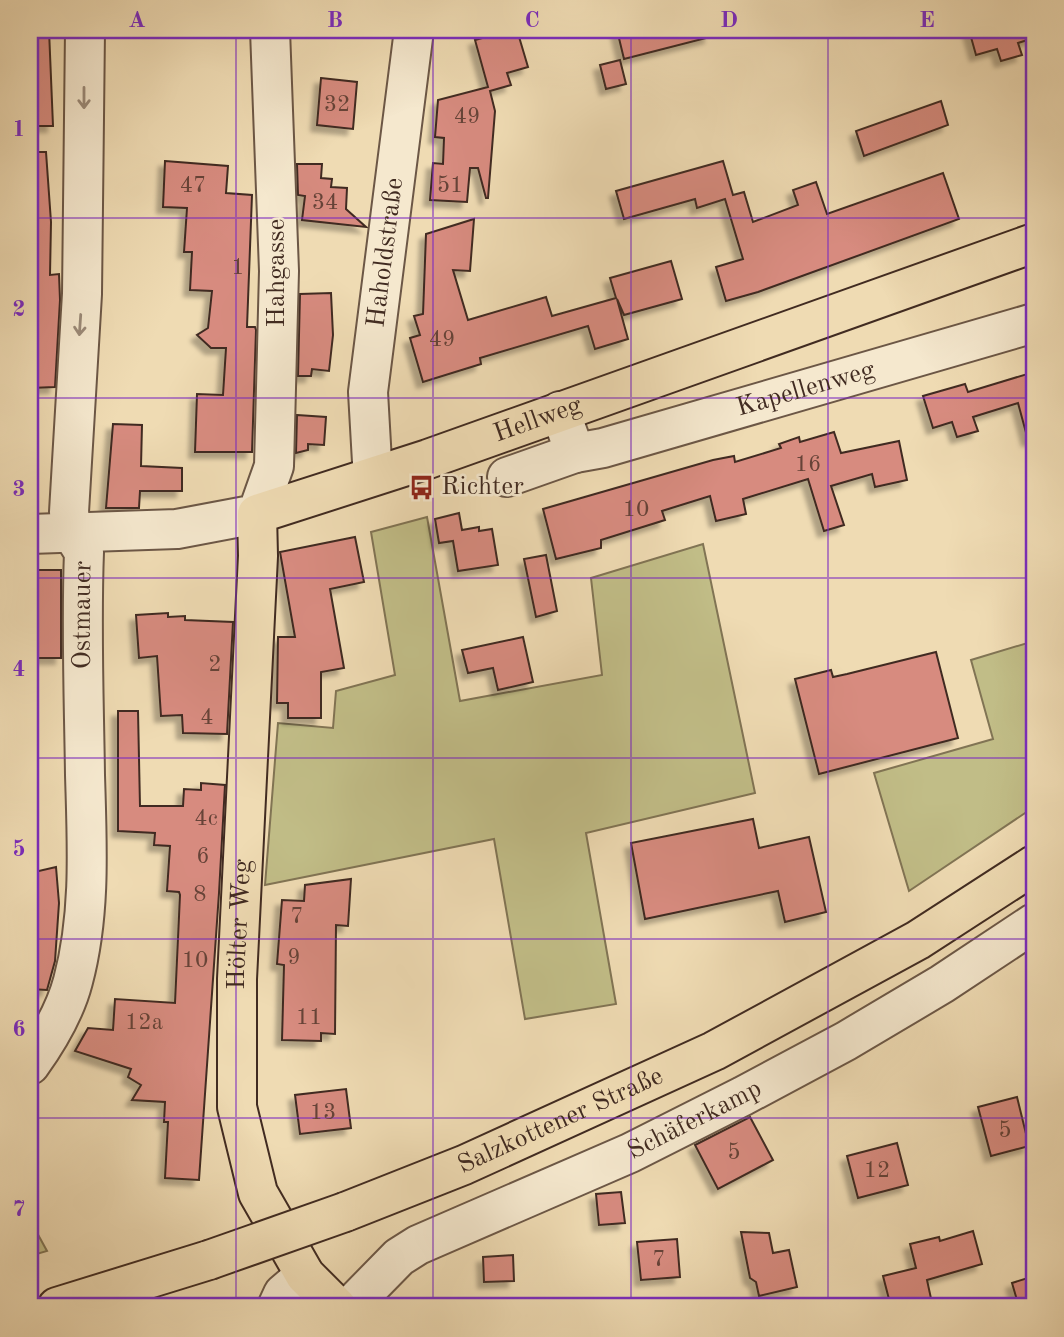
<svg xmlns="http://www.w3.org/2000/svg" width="1064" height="1337" viewBox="0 0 1064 1337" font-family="'Old Standard TT',serif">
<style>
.green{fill:#c1bd87;stroke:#817454;stroke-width:2}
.building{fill:#d78b7f;stroke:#412b21;stroke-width:2;filter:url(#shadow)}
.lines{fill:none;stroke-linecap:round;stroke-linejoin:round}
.minor-casing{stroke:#6c5746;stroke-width:42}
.major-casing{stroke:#412b21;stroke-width:42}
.minor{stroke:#f5e8ce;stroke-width:38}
.major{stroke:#efdbb3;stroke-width:38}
.major-bridge-casing{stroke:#412b21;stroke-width:42;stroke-linecap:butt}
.major-bridge{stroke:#efdbb3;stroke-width:38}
.oneway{stroke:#9b8a78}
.grid{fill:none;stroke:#7b2cbf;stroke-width:2;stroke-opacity:0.55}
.labels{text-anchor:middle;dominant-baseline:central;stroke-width:5;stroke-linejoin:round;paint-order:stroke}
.number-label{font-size:23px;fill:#664338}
.street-label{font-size:26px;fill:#412b21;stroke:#f5e8ce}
.poi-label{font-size:26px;fill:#412b21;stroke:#f5e8ce;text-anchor:start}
.neatline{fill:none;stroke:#7b2cbf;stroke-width:2.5}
.grid-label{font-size:23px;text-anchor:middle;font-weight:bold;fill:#7b2cbf}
</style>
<defs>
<filter id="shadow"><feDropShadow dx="-6" dy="6" stdDeviation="2" flood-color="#0004"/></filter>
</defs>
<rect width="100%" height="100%" fill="#efdbb3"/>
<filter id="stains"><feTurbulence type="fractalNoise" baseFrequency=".00286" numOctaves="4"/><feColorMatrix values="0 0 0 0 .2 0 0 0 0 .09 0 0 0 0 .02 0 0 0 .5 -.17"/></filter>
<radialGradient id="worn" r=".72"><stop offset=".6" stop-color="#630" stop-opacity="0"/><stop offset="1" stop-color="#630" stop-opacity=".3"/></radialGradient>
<g class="green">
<path d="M427 517 460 701 602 675 591 578 703 544 755 793 586 833 616 1004 525 1019 494 839 265 885 278 723 333 728 336 691 395 675 371 532Z"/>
<path d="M1034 641V807L909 891 874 773 993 739 971 660Z"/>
<path d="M30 1220 47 1251 30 1256Z"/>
</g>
<g class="building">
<path d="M30 30H49L53 126H30Z"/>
<path d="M512 30H517L528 67 507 73 511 85 490 91 495 111 488 198H486L478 168H470L467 202 430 200 433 163 443 164 444 138 435 137 438 100 488 87 475 40Z"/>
<path d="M617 30H709L710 37 624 59Z"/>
<path d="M969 30H1034V38L1018 43 1022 55 1001 61 997 49 976 55Z"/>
<path d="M620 60 626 84 606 89 600 65Z"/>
<path d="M321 78 357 82 353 129 317 125Z"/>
<path d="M941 101 948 125 864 156 856 131Z"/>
<path d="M30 152H46L51 222 50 275 59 274 60 300 55 387 30 388Z"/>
<path d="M165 161 228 166 226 193 252 195 247 327H255L256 330 252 452H195L197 394 223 395 226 348H211L197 335 208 328 212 291 190 290 192 252H184L187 208 163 207Z"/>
<path d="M723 161 733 195 744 192 753 222 798 205 793 190 816 182 827 214 943 173 959 219 758 292 726 301 716 267 743 259 725 199 697 208 695 199 624 219 616 191Z"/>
<path d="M297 164H322L321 178 332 179 331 187 347 188 346 209 366 227 302 220 305 196 298 195Z"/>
<path d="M474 219 470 271 453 270 468 320 546 297 552 316 616 298 610 278 671 261 682 299 624 315 617 299 628 339 595 349 588 326 480 358 481 364 423 382 410 338 420 335 414 316 423 314 426 234Z"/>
<path d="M331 293 333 335 329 371 312 369 311 376H298L300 294Z"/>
<path d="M1034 372V439L1028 440 1018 403 973 417 978 431 957 437 952 422 933 428 923 396 965 384 968 392Z"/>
<path d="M297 415 326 417 324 445 308 444V450L296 453Z"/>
<path d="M113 424 142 425 141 466 182 468V491H140L139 508H106Z"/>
<path d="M834 432 841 453 899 441 907 480 875 487 872 474 831 486 844 525 824 531 808 479 743 499 746 514 716 521 710 496 662 511 665 520 601 540V548L556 559 543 509 713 460 734 456 735 462 781 448 779 444 799 437 800 442Z"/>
<path d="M459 513 462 530 479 527V531L492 529 498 565 458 571 453 541 439 543 435 519Z"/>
<path d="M355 537 364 582 330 589 344 668 321 672V718H288V703H277L278 637H295L280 552Z"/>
<path d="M546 555 557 611 536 617 524 559Z"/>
<rect x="30" y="570" width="31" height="88"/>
<path d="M168 613V617L185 616V620L233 622 227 734 183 733 182 715 161 716 157 656 139 658 136 615Z"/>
<path d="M523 637 533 682 498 690 493 668 468 673 462 650Z"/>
<path d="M936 652 958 738 819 774 795 679 831 670 833 677 847 674Z"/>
<path d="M118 711H138L140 806H183L184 789 201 790V783L225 785 219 893 199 1180 165 1178 168 1122H164L165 1102 132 1100 141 1085 128 1077 131 1069 75 1051 88 1028 113 1030 115 999 175 1003 180 895 179 892 167 891 170 846 154 845 155 833 118 831Z"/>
<path d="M753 819 759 848 809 837 826 912 785 922 778 891 645 919 631 843Z"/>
<path d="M56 867 59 903 55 961 47 990 30 989V873Z"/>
<path d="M351 879 348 926 336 925 335 1034 321 1033V1041L282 1040 284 965 277 964 282 900 304 901 305 885Z"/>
<path d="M346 1089 351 1128 300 1134 295 1095Z"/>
<path d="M1017 1097 1029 1146 991 1156 978 1107Z"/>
<path d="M750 1117 773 1160 718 1189 695 1145Z"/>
<path d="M897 1143 908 1185 858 1198 847 1156Z"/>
<path d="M621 1192 625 1223 599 1225 596 1194Z"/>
<path d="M973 1231 982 1264 927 1280 932 1303 921 1307H891L883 1276 916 1268 910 1244 939 1237 940 1241Z"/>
<path d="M741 1232 769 1233 773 1253 789 1250 797 1287 759 1296 756 1282 750 1278Z"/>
<path d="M677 1239 680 1277 641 1280 637 1242Z"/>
<path d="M513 1255 514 1281 484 1282 483 1257Z"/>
<path d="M1034 1276V1307H1019L1012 1283Z"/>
</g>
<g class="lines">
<defs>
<g id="minor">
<path id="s1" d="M560 411 575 453 603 448 1034 323"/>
<path id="s2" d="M375 475 372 462 368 392 414 30"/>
<path d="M507 477 575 453"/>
<path d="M30 534 177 529 257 514 274 466 279 271 270 30"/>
<path id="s3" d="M30 1065C48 1040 65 1012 73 981 91 914 87 844 85 775 84 701 81 627 84 552L72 533 69 512 82 294 85 30"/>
<path d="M277 1307 283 1294 305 1275"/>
<path id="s4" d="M350 1307 399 1257 418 1245 630 1153 743 1096 846 1041 942 984 1034 923"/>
</g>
<g id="major">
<path id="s5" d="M345 1212 464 1165 714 1051 918 940 1034 865"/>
<path d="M57 1307 209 1260"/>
<path id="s6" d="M337 1307 305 1275 258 1193 237 1107V979L258 556 257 514 428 459 1034 243"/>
</g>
</defs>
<use href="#minor" class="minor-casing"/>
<use href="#major" class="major-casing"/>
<use href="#minor" class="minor"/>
<use href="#major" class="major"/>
<defs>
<path id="major-bridge" d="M209 1260 345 1212"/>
</defs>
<use href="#major-bridge" class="major-bridge-casing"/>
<use href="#major-bridge" class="major-bridge"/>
</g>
<defs><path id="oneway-shaft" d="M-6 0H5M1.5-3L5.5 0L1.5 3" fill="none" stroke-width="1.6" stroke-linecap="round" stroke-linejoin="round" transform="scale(1.75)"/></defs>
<g class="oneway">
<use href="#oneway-shaft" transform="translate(84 98) rotate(90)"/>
<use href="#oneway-shaft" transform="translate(80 325) rotate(94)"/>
</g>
<path class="grid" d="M236 30V1307M433 30V1307M631 30V1307M828 30V1307M30 218H1034M30 398H1034M30 578H1034M30 758H1034M30 939H1034M30 1118H1034"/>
<defs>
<symbol id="bus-bare" viewBox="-9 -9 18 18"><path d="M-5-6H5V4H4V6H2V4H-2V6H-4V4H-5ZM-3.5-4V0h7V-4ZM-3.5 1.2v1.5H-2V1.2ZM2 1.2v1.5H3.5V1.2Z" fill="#8f2418" stroke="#f5e8ce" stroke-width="2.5" paint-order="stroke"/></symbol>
</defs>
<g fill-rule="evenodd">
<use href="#bus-bare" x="404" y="470" width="35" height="35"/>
</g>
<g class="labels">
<g class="number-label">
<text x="337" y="104">32</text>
<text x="467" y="116">49</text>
<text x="193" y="185">47</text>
<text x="450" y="185">51</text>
<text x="325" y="202">34</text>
<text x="238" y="267">1</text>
<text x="442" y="339">49</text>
<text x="808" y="464">16</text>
<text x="636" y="509">10</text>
<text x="215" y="664">2</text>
<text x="207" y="717">4</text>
<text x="206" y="818">4c</text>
<text x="203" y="856">6</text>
<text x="200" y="894">8</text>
<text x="297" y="916">7</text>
<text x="294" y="957">9</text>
<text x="195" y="960">10</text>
<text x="309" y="1017">11</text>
<text x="144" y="1022">12a</text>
<text x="323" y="1112">13</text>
<text x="1005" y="1130">5</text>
<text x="734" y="1152">5</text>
<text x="877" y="1170">12</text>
<text x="659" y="1259">7</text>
</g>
<g class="street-label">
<text stroke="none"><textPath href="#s2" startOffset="224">Haholdstraße</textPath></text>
<text transform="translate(277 273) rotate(-90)">Hahgasse</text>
<text stroke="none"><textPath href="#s1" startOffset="284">Kapellenweg</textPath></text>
<text stroke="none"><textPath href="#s6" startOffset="1118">Hellweg</textPath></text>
<text stroke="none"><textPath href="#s3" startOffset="462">Ostmauer</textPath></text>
<text stroke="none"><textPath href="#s6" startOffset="411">Hölter Weg</textPath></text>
<text stroke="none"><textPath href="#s4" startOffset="396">Schäferkamp</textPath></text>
<text stroke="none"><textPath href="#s5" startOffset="234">Salzkottener Straße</textPath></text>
</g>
<g class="poi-label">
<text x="441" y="487">Richter</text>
</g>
</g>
<rect width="1064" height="1337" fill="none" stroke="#efdbb3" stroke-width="77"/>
<rect x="38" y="38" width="988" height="1260" class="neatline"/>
<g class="grid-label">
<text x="137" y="27">A</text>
<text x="335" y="27">B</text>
<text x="532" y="27">C</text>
<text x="729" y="27">D</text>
<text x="927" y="27">E</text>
<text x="19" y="136">1</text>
<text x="19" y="316">2</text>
<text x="19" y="496">3</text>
<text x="19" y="676">4</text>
<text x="19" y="856">5</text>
<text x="19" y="1036">6</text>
<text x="19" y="1216">7</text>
</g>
<rect width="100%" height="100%" filter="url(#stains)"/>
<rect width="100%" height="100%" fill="url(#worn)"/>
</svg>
